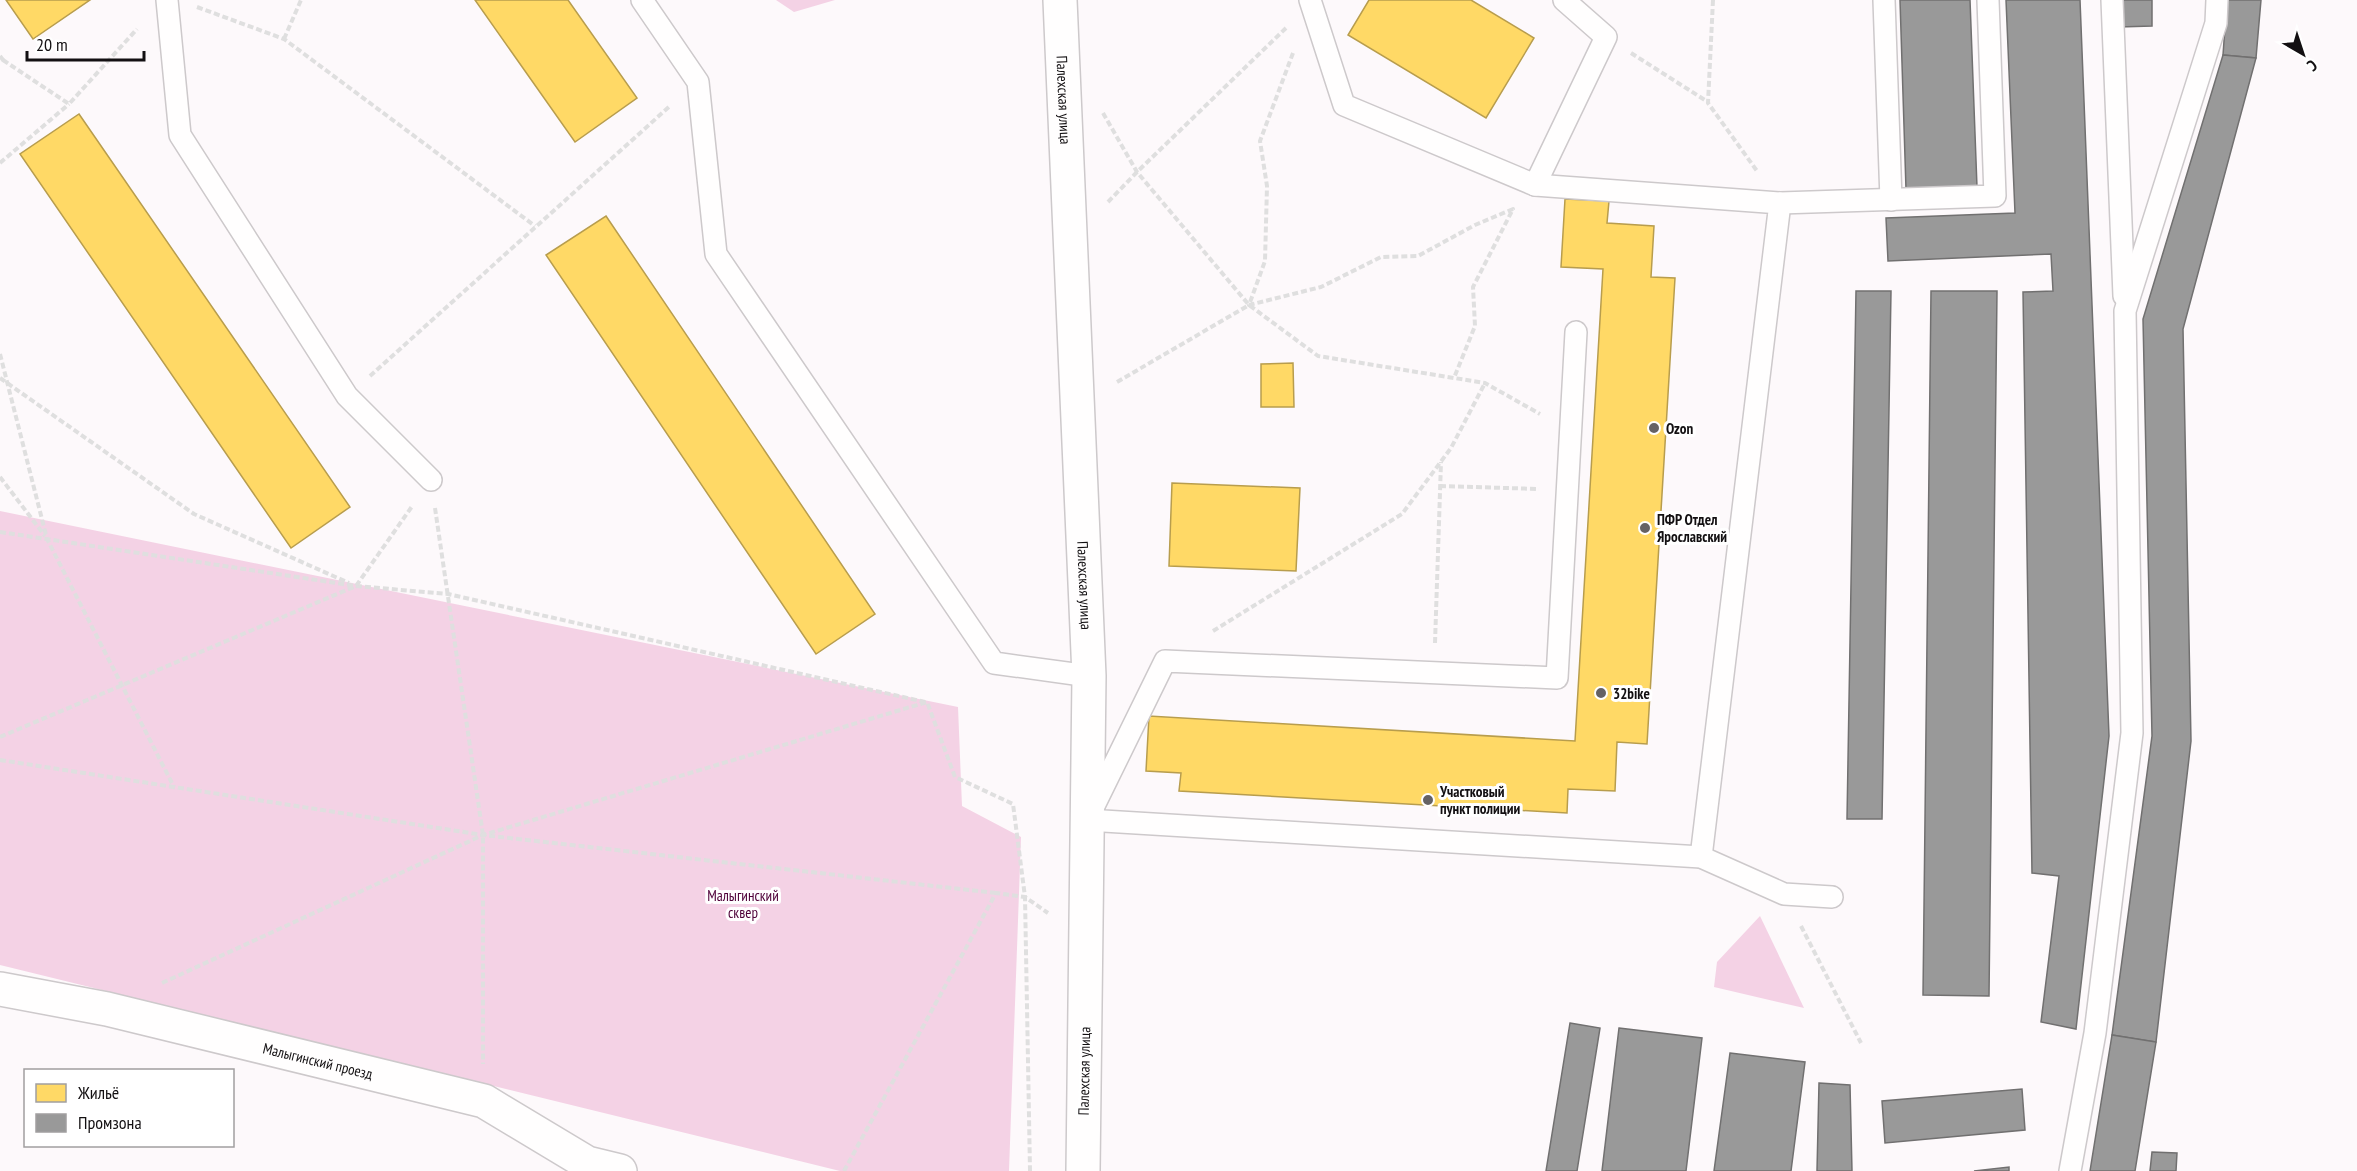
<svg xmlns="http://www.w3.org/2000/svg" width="2357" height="1171" viewBox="0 0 2357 1171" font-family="'PT Sans Narrow',sans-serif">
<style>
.green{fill:#f4d2e5}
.homes{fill:#ffd966;stroke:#b89d4d;stroke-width:1.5}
.industry{fill:#999;stroke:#717070;stroke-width:1.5}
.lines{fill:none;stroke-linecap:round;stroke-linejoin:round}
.lane-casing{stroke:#cdc9cb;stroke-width:24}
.street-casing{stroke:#cdc9cb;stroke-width:36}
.path{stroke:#dfdfdf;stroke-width:4;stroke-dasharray:6 3;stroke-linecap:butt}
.lane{stroke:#fffefe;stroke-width:21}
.street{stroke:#fffefe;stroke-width:33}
.poi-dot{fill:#656264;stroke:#fff;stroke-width:2}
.labels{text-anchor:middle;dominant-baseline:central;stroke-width:6;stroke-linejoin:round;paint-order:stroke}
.street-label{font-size:15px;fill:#131012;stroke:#fff}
.poi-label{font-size:15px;font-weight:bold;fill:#131012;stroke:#fff;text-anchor:start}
.park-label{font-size:15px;fill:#4e0038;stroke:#fff}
</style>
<rect width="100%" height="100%" fill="#fdf9fb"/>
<g class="green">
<path d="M776 0H835L794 12Z"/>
<path d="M0 511 958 707 962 806 1021 837 1009 1171H840L0 965Z"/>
<path d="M1760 916 1804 1008 1714 987 1717 962Z"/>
</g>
<g class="homes">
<path d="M6 0H90L33 39Z"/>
<path d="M475 0H568L637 98 575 142Z"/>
<path d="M1369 0H1471L1534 38 1486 118 1348 35Z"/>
<path d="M79 114 350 507 291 548 20 154Z"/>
<path d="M1565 199 1609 201 1607 223 1654 226 1651 277 1675 278 1647 744 1617 742 1615 791 1568 789 1567 813 1179 791 1181 773 1146 771 1149 716 1575 741 1603 269 1561 267Z"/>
<path d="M606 216 875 614 816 654 546 255Z"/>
<path d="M1293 363 1294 407H1261V364Z"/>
<path d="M1172 483 1300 488 1296 571 1169 566Z"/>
</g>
<g class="industry">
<path d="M1900 0H1970L1977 187 1906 189Z"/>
<path d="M2006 0H2080L2109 736 2076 1029 2041 1022 2059 876 2032 873 2023 292 2053 291 2051 254 1888 261 1886 218 2015 213Z"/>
<path d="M2118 0H2152V26L2119 27Z"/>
<path d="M2227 0H2261L2256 58 2223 55Z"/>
<path d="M2223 55 2256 58 2183 329 2191 741 2156 1042 2112 1035 2152 736 2143 319Z"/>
<path d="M1856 291H1891L1882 819H1847Z"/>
<path d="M1931 291H1997L1989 996 1923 995Z"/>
<path d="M1570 1023 1600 1028 1577 1171H1546Z"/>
<path d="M1619 1028 1702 1038 1686 1171H1602Z"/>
<path d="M2112 1035 2156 1042 2135 1171H2090Z"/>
<path d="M1730 1053 1805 1062 1791 1171H1714Z"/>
<path d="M1819 1083 1850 1085 1852 1171H1817Z"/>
<path d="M2022 1089 2025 1130 1885 1143 1882 1101Z"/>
<path d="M2152 1152 2177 1153 2176 1171H2150Z"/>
<path d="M2009 1167V1171H1974Z"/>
</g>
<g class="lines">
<defs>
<g id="lane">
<path d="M167 0 180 135 347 396 431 480"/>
<path d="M642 0 698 82 716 254 994 663 1089 676"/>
<path d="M1310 0 1344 105 1535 185 1780 203 1701 857"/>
<path d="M1884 0 1891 200"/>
<path d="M2112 0 2124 296"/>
<path d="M1535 185 1606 37 1564 0"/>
<path d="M1780 203 1995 196 1988 0"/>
<path d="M1576 332 1557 678 1165 661 1087 820 1701 857 1784 894 1832 897"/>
<path d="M2070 1171 2095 1033 2132 733 2125 311 2216 23 2217 0"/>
</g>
<g id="street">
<path id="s1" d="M1060 0 1089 676 1083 1171"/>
<path id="s2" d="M0 989 107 1009 484 1101 587 1163 620 1171"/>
</g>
</defs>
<use href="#lane" class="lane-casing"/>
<use href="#street" class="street-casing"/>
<g class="path">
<path d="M1713 0 1708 103 1757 171"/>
<path d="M197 7 284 39 535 226"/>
<path d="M284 39 301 0"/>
<path d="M1293 53 1260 141 1267 186 1265 261 1249 305 1321 287 1381 257 1418 256 1475 225 1513 209 1473 287 1475 326 1454 378"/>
<path d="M1631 53 1708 102"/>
<path d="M0 56 3 60 0 58"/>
<path d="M3 60 69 104 137 29"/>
<path d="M1103 113 1137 172 1249 305 1318 356 1485 383 1540 414"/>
<path d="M0 163 69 104"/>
<path d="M1108 202 1137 172 1286 28"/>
<path d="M0 354 47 539 174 787"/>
<path d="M370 376 670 106"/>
<path d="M0 378 194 514 349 583"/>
<path d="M1117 382 1249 305"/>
<path d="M0 477 45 536"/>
<path d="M1440 486 1539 489"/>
<path d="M435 508 483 835V1064"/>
<path d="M0 532 356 586 448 594 925 702"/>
<path d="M1213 631 1402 514 1451 448 1485 383"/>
<path d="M1435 643 1441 462"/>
<path d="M0 737 356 586 413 505"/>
<path d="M0 760 483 835 996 893"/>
<path d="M1801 926 1861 1043"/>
<path d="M162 983 483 835 927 702 955 777 1013 804 1025 897 1030 1171"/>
<path d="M844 1171 996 893 1025 897 1048 913"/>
</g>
<use href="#lane" class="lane"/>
<use href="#street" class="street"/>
</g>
<g class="poi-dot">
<circle cx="1654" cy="428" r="6"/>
<circle cx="1645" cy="528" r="6"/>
<circle cx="1601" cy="693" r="6"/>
<circle cx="1428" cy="800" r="6"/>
</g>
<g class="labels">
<g class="street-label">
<text stroke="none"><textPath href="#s1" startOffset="100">Палехская улица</textPath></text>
<text stroke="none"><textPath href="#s1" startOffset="586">Палехская улица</textPath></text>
<text stroke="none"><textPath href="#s2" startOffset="326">Малыгинский проезд</textPath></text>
<text transform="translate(1084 1071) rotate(-89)">Палехская улица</text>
</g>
<g class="poi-label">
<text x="1666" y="428">Ozon</text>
<text x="1657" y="519">ПФР Отдел<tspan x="1657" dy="17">Ярославский</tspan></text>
<text x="1613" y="693">32bike</text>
<text x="1440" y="791">Участковый<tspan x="1440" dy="17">пункт полиции</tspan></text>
</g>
<g class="park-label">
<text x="743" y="895">Малыгинский<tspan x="743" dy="17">сквер</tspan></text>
</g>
</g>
<rect x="24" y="1069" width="210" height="78" fill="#ffffff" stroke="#a19fa0" stroke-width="1.5"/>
<rect x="36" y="1084" width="30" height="18" fill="#ffd966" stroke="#a19fa0" stroke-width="1.5"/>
<text x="78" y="1099" font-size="18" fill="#131012">Жильё</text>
<rect x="36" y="1114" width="30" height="18" fill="#999999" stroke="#a19fa0" stroke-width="1.5"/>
<text x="78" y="1129" font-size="18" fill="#131012">Промзона</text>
<g transform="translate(2303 54) rotate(141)" stroke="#ffffff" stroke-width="4.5" paint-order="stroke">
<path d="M0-4.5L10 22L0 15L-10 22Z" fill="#131012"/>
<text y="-9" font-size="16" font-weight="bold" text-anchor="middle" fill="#131012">С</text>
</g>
<path d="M27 51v9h117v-9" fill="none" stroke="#131012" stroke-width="3"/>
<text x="36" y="51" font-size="18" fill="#131012" stroke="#ffffff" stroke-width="4.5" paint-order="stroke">20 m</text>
</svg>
